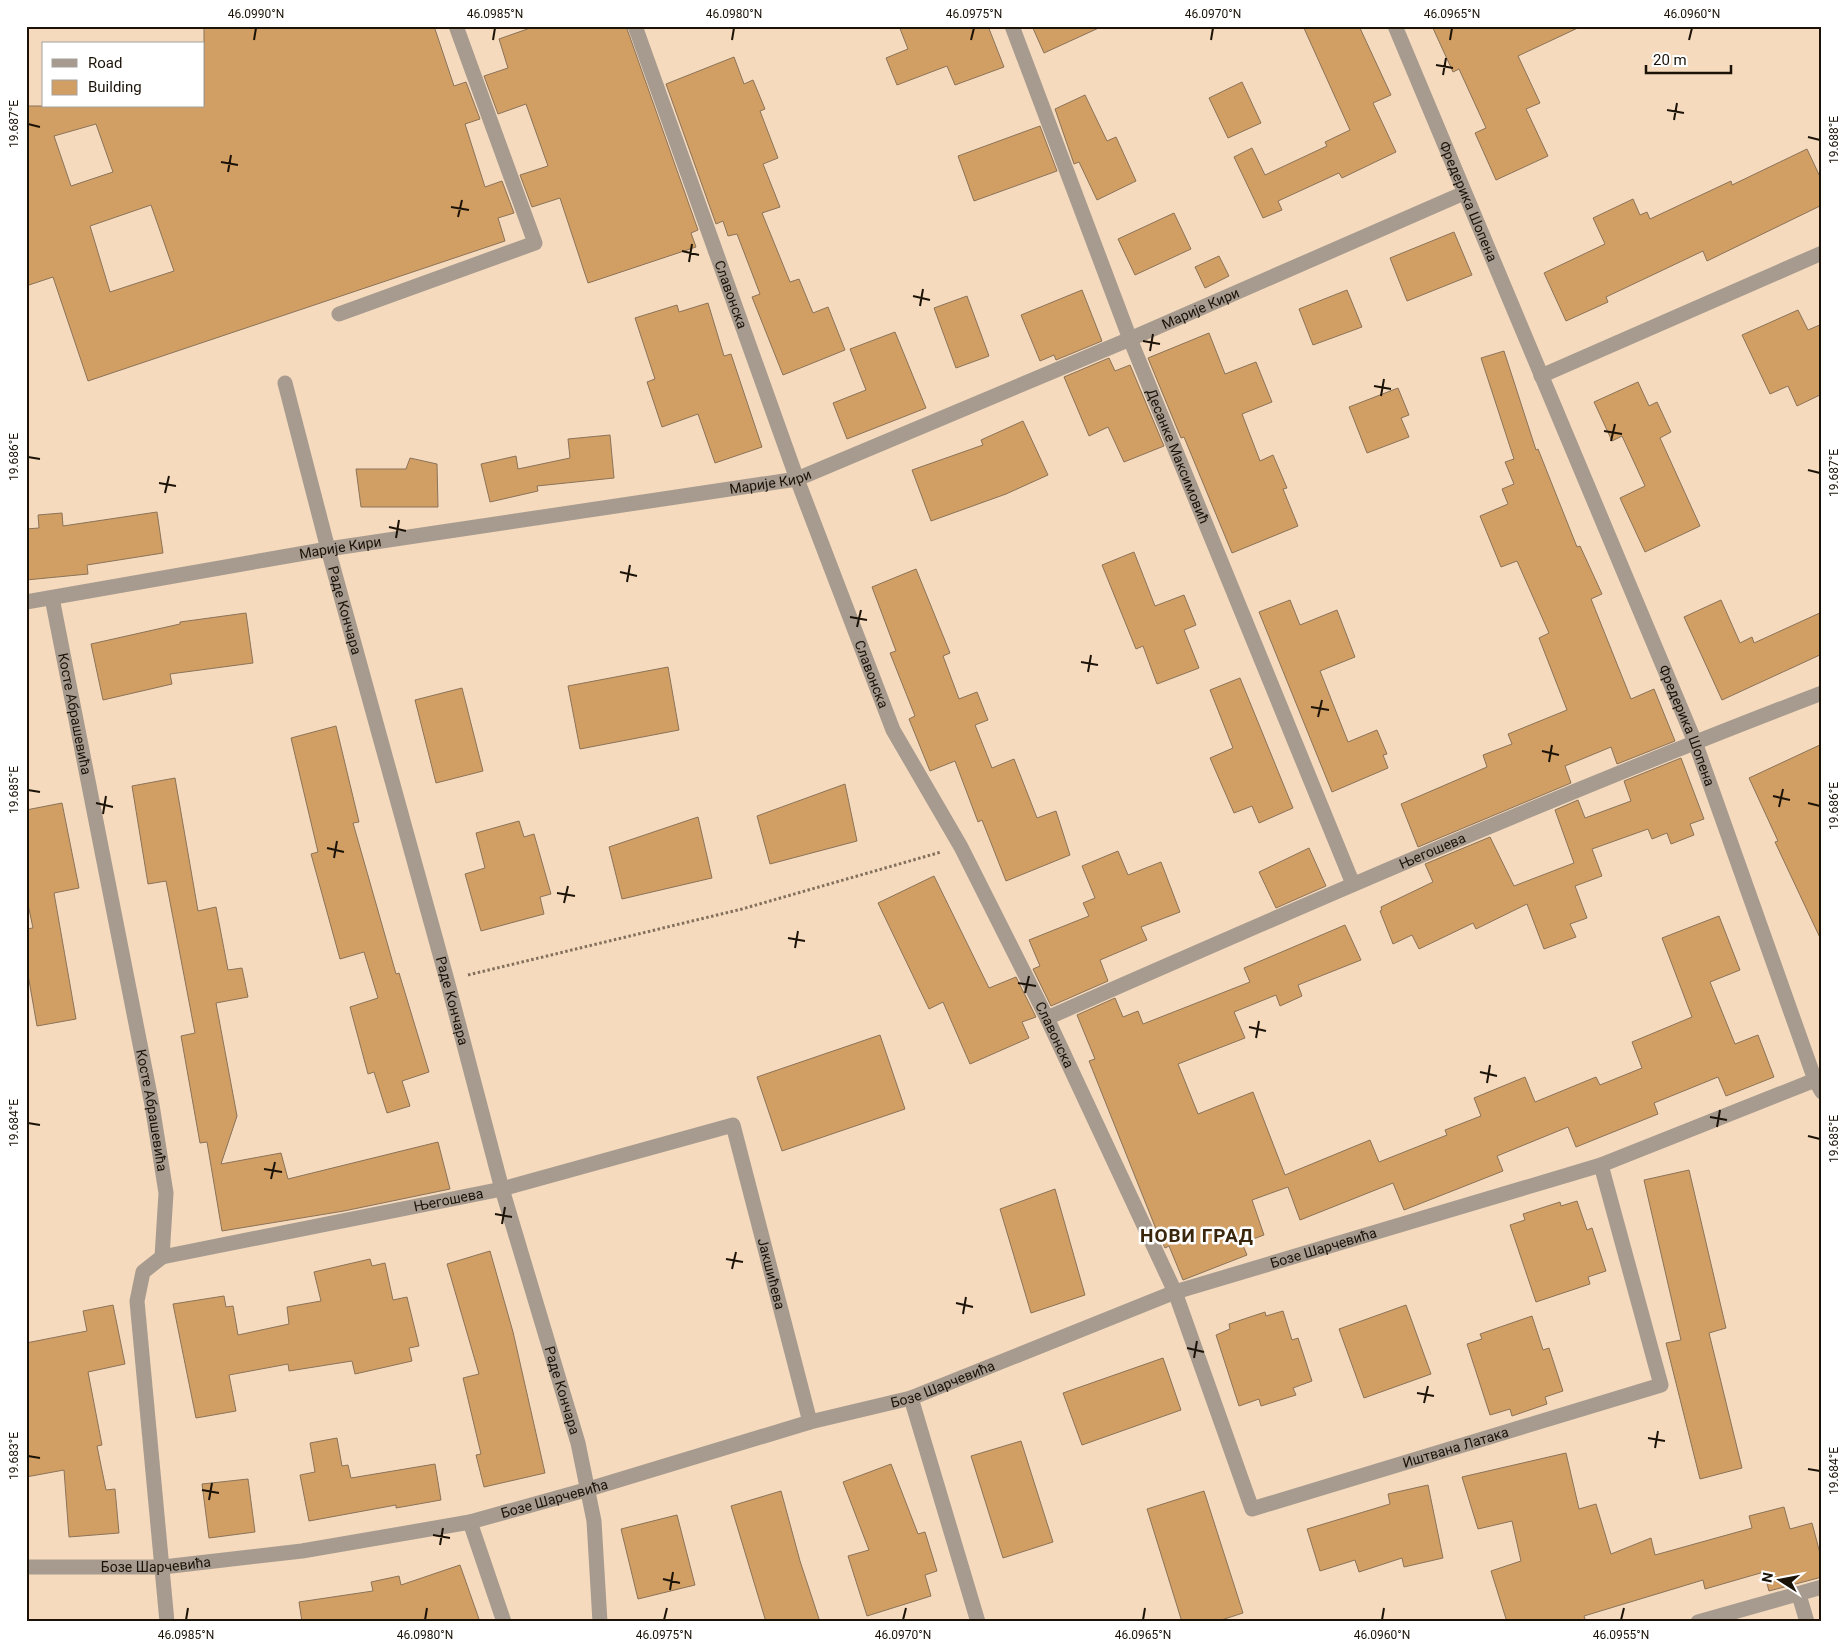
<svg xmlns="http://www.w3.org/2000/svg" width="1848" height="1648" viewBox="0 0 1848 1648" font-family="Roboto,sans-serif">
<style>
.building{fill:#d19e64;stroke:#8b7359;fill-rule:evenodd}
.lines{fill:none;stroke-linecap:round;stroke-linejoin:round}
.path{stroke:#82705d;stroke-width:3;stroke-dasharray:2.5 2.5;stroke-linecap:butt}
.minor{stroke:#a79b8f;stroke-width:15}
.ticks{fill:none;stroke:#1c1308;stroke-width:2}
.labels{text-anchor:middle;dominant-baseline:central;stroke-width:5;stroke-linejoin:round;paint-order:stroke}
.street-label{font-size:14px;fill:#1c1308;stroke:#fff}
.district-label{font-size:19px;font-weight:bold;letter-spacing:1px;fill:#3a260c;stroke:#fff}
.neatline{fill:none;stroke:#1c1308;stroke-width:2}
.ticks-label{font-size:12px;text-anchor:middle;fill:#1c1308}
</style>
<rect width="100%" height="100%" fill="#f5dabd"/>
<g class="building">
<path d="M204 26H434L454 86 466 82 480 119 465 124 485 187 502 181 514 213 498 218 505 241 88 381 53 277 26 286V106H204ZM96 124 113 172 71 186 54 136ZM151 205 174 271 110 292 90 226Z"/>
<path d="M536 26H626L698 230 691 233 696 247 588 283 560 198 532 207 520 175 548 166 526 104 498 114 484 76 508 68 499 39Z"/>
<path d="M899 26H988L1004 67 955 85 947 66 897 85 886 58 908 49Z"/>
<path d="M1032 26H1103L1044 53Z"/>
<path d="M1303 26H1359L1391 95 1373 103 1396 152 1342 178 1339 173 1278 201 1282 210 1263 218 1234 157 1252 148 1265 175 1327 146 1325 142 1350 130Z"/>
<path d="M1432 26H1582L1518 56 1540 103 1526 109 1548 156 1496 180 1475 133 1486 128 1459 69 1453 72Z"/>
<path d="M734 57 744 84 753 80 765 109 760 111 778 158 763 164 780 207 762 213 790 282 799 279 813 313 828 307 845 350 783 375 752 297 760 294 737 234 728 236 723 221 716 224 666 84Z"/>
<path d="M1242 82 1261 123 1228 138 1209 98Z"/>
<path d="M1085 95 1107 141 1116 137 1136 181 1097 200 1079 162 1074 164 1055 109Z"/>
<path d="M1040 126 1057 171 974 201 958 156Z"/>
<path d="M1807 149 1822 181V205L1707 261 1703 251 1606 297 1608 302 1566 321 1544 273 1605 244 1593 218 1633 199 1640 215 1647 212 1650 219 1731 181 1732 185Z"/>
<path d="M1174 213 1191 249 1135 275 1118 239Z"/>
<path d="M1454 232 1472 275 1407 301 1390 258Z"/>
<path d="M1219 256 1229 276 1205 288 1195 267Z"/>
<path d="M1082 290 1102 341 1056 360 1054 355 1040 361 1021 315Z"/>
<path d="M1347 290 1362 327 1313 345 1299 309Z"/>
<path d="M967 296 989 356 956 368 934 308Z"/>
<path d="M708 303 724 356 731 354 762 447 715 463 698 414 662 427 647 382 655 379 635 318 677 305 679 312Z"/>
<path d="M1798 310 1808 330 1822 324V394L1797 406 1788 386 1770 394 1742 335Z"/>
<path d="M895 332 926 408 847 439 833 403 866 390 850 349Z"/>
<path d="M1209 333 1225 374 1256 362 1272 402 1242 414 1260 461 1273 455 1287 488 1283 489 1298 526 1232 553 1184 437 1181 438 1148 358Z"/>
<path d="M1504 351 1536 450 1538 449 1577 547 1580 546 1602 594 1591 599 1631 699 1654 689 1675 741 1617 764 1611 747 1565 766 1571 783 1418 847 1401 804 1487 767 1483 755 1512 744 1508 734 1567 710 1539 638 1549 633 1517 561 1501 567 1480 516 1508 504 1502 489 1514 484 1505 462 1514 459 1481 358Z"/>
<path d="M1109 358 1115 371 1130 365 1164 446 1124 462 1108 427 1089 436 1064 377Z"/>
<path d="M1638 382 1649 406 1657 402 1671 432 1660 438 1700 526 1645 552 1620 498 1645 486 1622 436 1612 441 1594 402Z"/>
<path d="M1398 388 1409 415 1401 418 1409 437 1367 453 1349 407Z"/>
<path d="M1023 421 1048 475 1006 494 931 521 912 470 983 445 981 440Z"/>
<path d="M610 435 614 478 537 486 538 491 490 502 481 464 516 456 518 469 570 458 568 439Z"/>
<path d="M410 458 437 464 438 507H361L356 469H406Z"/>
<path d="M157 512 163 553 87 565 88 574 26 580V529L39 528 38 515 62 513 63 526Z"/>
<path d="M1134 552 1155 606 1184 595 1196 625 1184 630 1199 668 1157 684 1143 646 1136 649 1102 565Z"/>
<path d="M916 569 950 653 943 656 959 699 977 692 988 720 975 725 992 768 1014 759 1037 818 1056 811 1070 855 1006 881 982 820 978 822 955 761 930 771 909 719 915 716 890 653 896 651 872 587Z"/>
<path d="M1290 600 1300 625 1337 610 1355 657 1320 671 1348 742 1377 730 1387 754 1383 755 1388 768 1332 792 1259 612Z"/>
<path d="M1721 600 1740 643 1752 637 1754 643 1822 612V654L1722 700 1684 617Z"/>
<path d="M246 613 253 663 170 674 172 684 103 700 91 644 180 624V622Z"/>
<path d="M668 667 679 730 580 749 568 686Z"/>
<path d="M1240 678 1293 808 1259 823 1252 806 1234 813 1210 758 1233 748 1210 690Z"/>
<path d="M462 688 483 771 436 783 415 700Z"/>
<path d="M336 726 359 822 353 823 396 974 399 973 429 1072 402 1081 410 1106 387 1113 374 1072 368 1074 350 1007 378 998 364 952 340 959 311 854 318 852 291 738Z"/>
<path d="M1822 744V942L1775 842 1778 841 1749 778Z"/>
<path d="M1681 758 1704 819 1690 824 1694 835 1671 844 1667 833 1652 839 1648 829 1592 849 1602 876 1575 886 1587 918 1570 924 1576 937 1544 949 1527 904 1476 929 1473 923 1419 949 1412 935 1393 944 1380 911 1382 910 1381 907 1433 882 1425 864 1490 837 1514 886 1574 863 1555 810 1578 800 1585 818 1631 801 1624 781Z"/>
<path d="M175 778 198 911 216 907 228 970 242 968 248 997 216 1003 237 1116 221 1164 281 1153 288 1179 438 1142 450 1189 344 1211 222 1231 207 1142 200 1143 181 1036 195 1033 166 881 148 884 132 786Z"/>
<path d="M845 784 857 841 770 864 757 816Z"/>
<path d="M62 803 79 888 54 893 76 1019 37 1026 26 963V929L33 928 26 895V810Z"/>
<path d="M698 817 712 878 622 899 609 847Z"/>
<path d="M519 821 524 837 534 834 551 894 540 897 544 914 481 931 465 874 485 868 476 833Z"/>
<path d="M1309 848 1326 886 1276 908 1259 872Z"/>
<path d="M1118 851 1128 875 1161 862 1180 912 1141 927 1147 940 1100 960 1108 981 1051 1006 1033 969 1040 966 1029 940 1089 916 1083 903 1095 898 1082 866Z"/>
<path d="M934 876 989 988 1016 977 1036 1017 1022 1022 1029 1038 970 1064 943 1002 929 1009 878 903Z"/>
<path d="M1719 916 1740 970 1710 982 1735 1044 1758 1035 1774 1077 1726 1096 1718 1077 1654 1103 1658 1114 1576 1147 1568 1127 1497 1156 1503 1171 1404 1210 1393 1183 1300 1220 1288 1187 1252 1200 1264 1235 1242 1243 1247 1255 1183 1280 1169 1246 1165 1248 1156 1229 1089 1061 1095 1059 1077 1015 1115 998 1123 1017 1138 1011 1143 1024 1250 982 1244 968 1345 925 1361 960 1298 985 1302 996 1280 1006 1276 995 1234 1012 1245 1038 1178 1064 1198 1114 1253 1092 1285 1175 1370 1140 1379 1162 1447 1135 1445 1130 1481 1116 1474 1098 1525 1077 1535 1102 1596 1077 1600 1085 1642 1068 1632 1042 1692 1017 1662 938Z"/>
<path d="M880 1035 905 1109 782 1151 757 1077Z"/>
<path d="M1689 1170 1726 1328 1709 1333 1742 1468 1700 1479 1666 1343 1681 1340 1644 1180Z"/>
<path d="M1055 1189 1085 1295 1031 1313 1000 1209Z"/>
<path d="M1577 1201 1587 1230 1592 1228 1606 1271 1588 1277 1590 1284 1536 1302 1510 1225 1525 1220 1523 1214 1560 1202 1561 1206Z"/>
<path d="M490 1251 513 1332 545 1473 484 1487 476 1455 481 1454 463 1378 479 1374 447 1264Z"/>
<path d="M370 1259 372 1266 385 1263 393 1300 407 1297 419 1346 409 1348 412 1361 355 1374 352 1361 289 1371 288 1364 229 1375 236 1411 196 1418 173 1304 224 1296 226 1307 233 1306 238 1335 289 1324 287 1307 321 1301 314 1272Z"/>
<path d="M113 1305 125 1364 88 1372 102 1445 97 1446 106 1490 115 1489 119 1533 69 1537 64 1470 26 1477V1343L87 1331 83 1311Z"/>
<path d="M1406 1305 1431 1374 1364 1398 1339 1329Z"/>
<path d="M1283 1311 1292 1340 1298 1338 1312 1381 1293 1388 1296 1395 1261 1406 1259 1399 1239 1406 1216 1335 1230 1329 1229 1324 1265 1312 1266 1316Z"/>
<path d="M1532 1316 1543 1350 1549 1348 1563 1391 1545 1397 1547 1404 1512 1416 1510 1409 1490 1415 1467 1344 1482 1339 1480 1334Z"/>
<path d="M1163 1358 1181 1410 1082 1445 1063 1393Z"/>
<path d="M337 1438 342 1466 348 1465 351 1478 435 1464 441 1500 396 1508V1505L309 1521 300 1475 315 1472 310 1443Z"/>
<path d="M1021 1441 1053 1542 1003 1558 971 1456Z"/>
<path d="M1566 1453 1579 1509 1596 1504 1611 1554 1651 1538 1655 1555 1752 1528 1749 1516 1784 1507 1790 1529 1812 1523 1822 1561V1577L1769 1591 1764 1572 1705 1589 1703 1580 1584 1616 1586 1622H1507L1491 1571 1521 1561 1512 1521 1478 1529 1462 1477Z"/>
<path d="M891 1464 918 1534 925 1532 937 1571 925 1575 931 1596 867 1616 848 1556 869 1550 843 1482Z"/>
<path d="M248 1479 255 1532 209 1538 202 1484Z"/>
<path d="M1428 1485 1443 1558 1404 1567 1402 1558 1359 1572 1355 1560 1320 1571 1307 1529 1390 1504 1388 1494Z"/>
<path d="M781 1491 800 1561 820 1622H766L731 1506Z"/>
<path d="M1204 1491 1243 1613 1215 1622H1182L1147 1509Z"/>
<path d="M677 1515 695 1585 638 1599 621 1529Z"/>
<path d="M460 1565 480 1622H302L299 1602 373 1591 371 1582 399 1576 401 1585Z"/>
</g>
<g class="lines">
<path class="path" d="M468 975 742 909 941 852"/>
<g class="minor">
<path id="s1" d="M635 26 797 479 893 730 961 847 1047 1018 1175 1292 1252 1509 1661 1385 1601 1165"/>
<path id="s2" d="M1012 26 1130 339 1353 884"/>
<path id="s3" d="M1395 26 1695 742 1815 1080"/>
<path d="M339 314 535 243 456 26"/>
<path d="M1541 376 1822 253"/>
<path id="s4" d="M285 383 328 549 447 980 502 1189 578 1443 594 1521 600 1622"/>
<path id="s5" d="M52 598 152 1105 166 1193 162 1257 143 1272 137 1301 167 1622"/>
<path id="s6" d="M26 602 328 549 797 479 1130 339 1464 193"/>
<path id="s7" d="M1047 1018C1304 905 1560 793 1822 693"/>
<path id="s8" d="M162 1257 502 1189 733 1125 810 1422"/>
<path d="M911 1398 978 1622"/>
<path d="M470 1522 504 1622"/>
<path id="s9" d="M26 1567H163L302 1551 470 1522 589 1489 810 1422 911 1398 1175 1292 1601 1165 1815 1080 1822 1092"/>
<path d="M1799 1595 1807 1622"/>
<path d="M1698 1622 1822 1587"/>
</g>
</g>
<path class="ticks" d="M254 40 256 28M493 40 495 28M732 40 734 28M971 40 974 28M1211 40 1213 28M1450 40 1452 28M1689 40 1692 28M1436 65 1453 68M1443 75 1446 58M1667 110 1684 113M1674 120 1677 103M28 124 40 127M1808 137 1820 140M221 162 238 165M228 172 231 155M451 207 469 210M458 217 462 200M682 251 699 255M689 262 692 244M913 296 930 300M920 306 923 289M1143 341 1160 344M1150 351 1153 334M1374 386 1391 389M1381 396 1384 379M1604 431 1622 434M1611 441 1615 424M28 457 40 459M1808 470 1820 473M159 483 176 486M165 493 169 476M389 527 406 531M396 538 399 520M620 572 637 576M627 582 630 565M850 617 867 620M857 627 861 610M1081 662 1098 665M1088 672 1091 655M1311 707 1329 710M1318 717 1322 700M1542 751 1559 755M1549 762 1552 745M28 790 40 792M1773 796 1790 800M96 803 113 807M1808 803 1820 806M1779 807 1783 789M103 814 106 796M327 848 344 852M334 858 337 841M557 893 575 896M564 903 568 886M788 938 805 941M795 948 798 931M1018 983 1036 986M1025 993 1029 976M1249 1027 1266 1031M1256 1038 1259 1021M1480 1072 1497 1076M1487 1083 1490 1065M1710 1117 1727 1120M28 1123 40 1125M1717 1127 1720 1110M1808 1136 1820 1139M264 1169 282 1172M271 1179 275 1162M495 1214 512 1217M502 1224 505 1207M726 1259 743 1262M732 1269 736 1252M956 1303 973 1307M963 1314 966 1297M1187 1348 1204 1352M1194 1358 1197 1341M1417 1393 1434 1396M1424 1403 1428 1386M1648 1438 1665 1441M1655 1448 1658 1431M28 1456 40 1458M1808 1469 1820 1471M202 1490 219 1493M209 1500 212 1483M433 1535 450 1538M440 1545 443 1528M663 1579 680 1583M670 1590 673 1572M186 1620 188 1608M425 1620 427 1608M664 1620 667 1608M903 1620 906 1608M1143 1620 1145 1608M1382 1620 1384 1608M1621 1620 1624 1608"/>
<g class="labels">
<g class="street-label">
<text stroke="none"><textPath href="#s3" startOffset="190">Фредерика Шопена</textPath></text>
<text stroke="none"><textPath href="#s1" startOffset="285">Славонска</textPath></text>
<text stroke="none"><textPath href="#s6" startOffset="1219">Марије Кири</textPath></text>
<text stroke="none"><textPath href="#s2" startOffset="461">Десанке Максимовић</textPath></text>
<text stroke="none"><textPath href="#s6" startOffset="754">Марије Кири</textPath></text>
<text stroke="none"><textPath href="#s6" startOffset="319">Марије Кири</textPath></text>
<text stroke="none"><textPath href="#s4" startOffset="235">Раде Кончара</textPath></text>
<text stroke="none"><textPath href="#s1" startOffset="690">Славонска</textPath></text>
<text stroke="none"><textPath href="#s5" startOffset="118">Косте Абрашевића</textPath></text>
<text stroke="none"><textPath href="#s3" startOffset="758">Фредерика Шопена</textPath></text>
<text stroke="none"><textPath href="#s7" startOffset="420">Његошева</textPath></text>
<text stroke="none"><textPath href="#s4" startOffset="640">Раде Кончара</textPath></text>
<text stroke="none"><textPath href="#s1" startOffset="1095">Славонска</textPath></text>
<text stroke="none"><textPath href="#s5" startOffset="522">Косте Абрашевића</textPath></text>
<text stroke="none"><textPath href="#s8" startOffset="292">Његошева</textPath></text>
<text stroke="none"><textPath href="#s9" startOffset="1345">Бозе Шарчевића</textPath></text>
<text stroke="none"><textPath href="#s8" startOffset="740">Јакшићева</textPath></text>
<text stroke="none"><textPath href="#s9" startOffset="940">Бозе Шарчевића</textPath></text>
<text stroke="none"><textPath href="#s4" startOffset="1045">Раде Кончара</textPath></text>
<text stroke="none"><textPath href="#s1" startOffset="1822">Иштвана Латака</textPath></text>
<text stroke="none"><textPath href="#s9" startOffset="535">Бозе Шарчевића</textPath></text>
<text stroke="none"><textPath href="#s9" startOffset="130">Бозе Шарчевића</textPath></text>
</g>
<g class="district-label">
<text x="1197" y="1235">НОВИ ГРАД</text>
</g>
</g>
<rect width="1848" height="1648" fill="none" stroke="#ffffff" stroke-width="55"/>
<rect x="42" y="42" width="162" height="65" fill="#ffffff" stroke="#a4a19c"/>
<rect x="52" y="59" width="25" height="8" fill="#a79b8f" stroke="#a4a19c"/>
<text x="88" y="68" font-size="15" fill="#1c1308">Road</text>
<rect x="52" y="80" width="25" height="15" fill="#d19e64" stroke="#a4a19c"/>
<text x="88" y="92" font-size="15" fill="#1c1308">Building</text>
<g transform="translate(1780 1580) rotate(281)" stroke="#ffffff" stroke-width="4" paint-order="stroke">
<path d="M0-4L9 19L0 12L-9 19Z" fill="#1c1308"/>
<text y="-8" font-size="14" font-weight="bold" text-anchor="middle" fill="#1c1308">N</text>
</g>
<path d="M1646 65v8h85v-8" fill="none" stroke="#1c1308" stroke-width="2.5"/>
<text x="1653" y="65" font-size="15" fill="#1c1308" stroke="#ffffff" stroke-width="4" paint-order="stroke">20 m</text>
<rect x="28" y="28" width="1792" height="1592" class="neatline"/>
<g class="ticks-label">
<text x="256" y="18">46.0990°N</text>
<text x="495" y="18">46.0985°N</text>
<text x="734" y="18">46.0980°N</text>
<text x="974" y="18">46.0975°N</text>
<text x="1213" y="18">46.0970°N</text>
<text x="1452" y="18">46.0965°N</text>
<text x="1692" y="18">46.0960°N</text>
<text transform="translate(14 124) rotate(-90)" y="4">19.687°E</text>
<text transform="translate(1834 140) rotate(-90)" y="4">19.688°E</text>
<text transform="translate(14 457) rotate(-90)" y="4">19.686°E</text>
<text transform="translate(1834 473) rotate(-90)" y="4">19.687°E</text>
<text transform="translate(14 790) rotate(-90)" y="4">19.685°E</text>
<text transform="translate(1834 806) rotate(-90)" y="4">19.686°E</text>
<text transform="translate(14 1123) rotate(-90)" y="4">19.684°E</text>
<text transform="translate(1834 1139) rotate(-90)" y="4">19.685°E</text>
<text transform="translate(14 1456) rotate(-90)" y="4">19.683°E</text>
<text transform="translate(1834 1471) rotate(-90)" y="4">19.684°E</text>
<text x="186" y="1639">46.0985°N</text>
<text x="425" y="1639">46.0980°N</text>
<text x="664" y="1639">46.0975°N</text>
<text x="903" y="1639">46.0970°N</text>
<text x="1143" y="1639">46.0965°N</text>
<text x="1382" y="1639">46.0960°N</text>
<text x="1621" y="1639">46.0955°N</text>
</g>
</svg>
